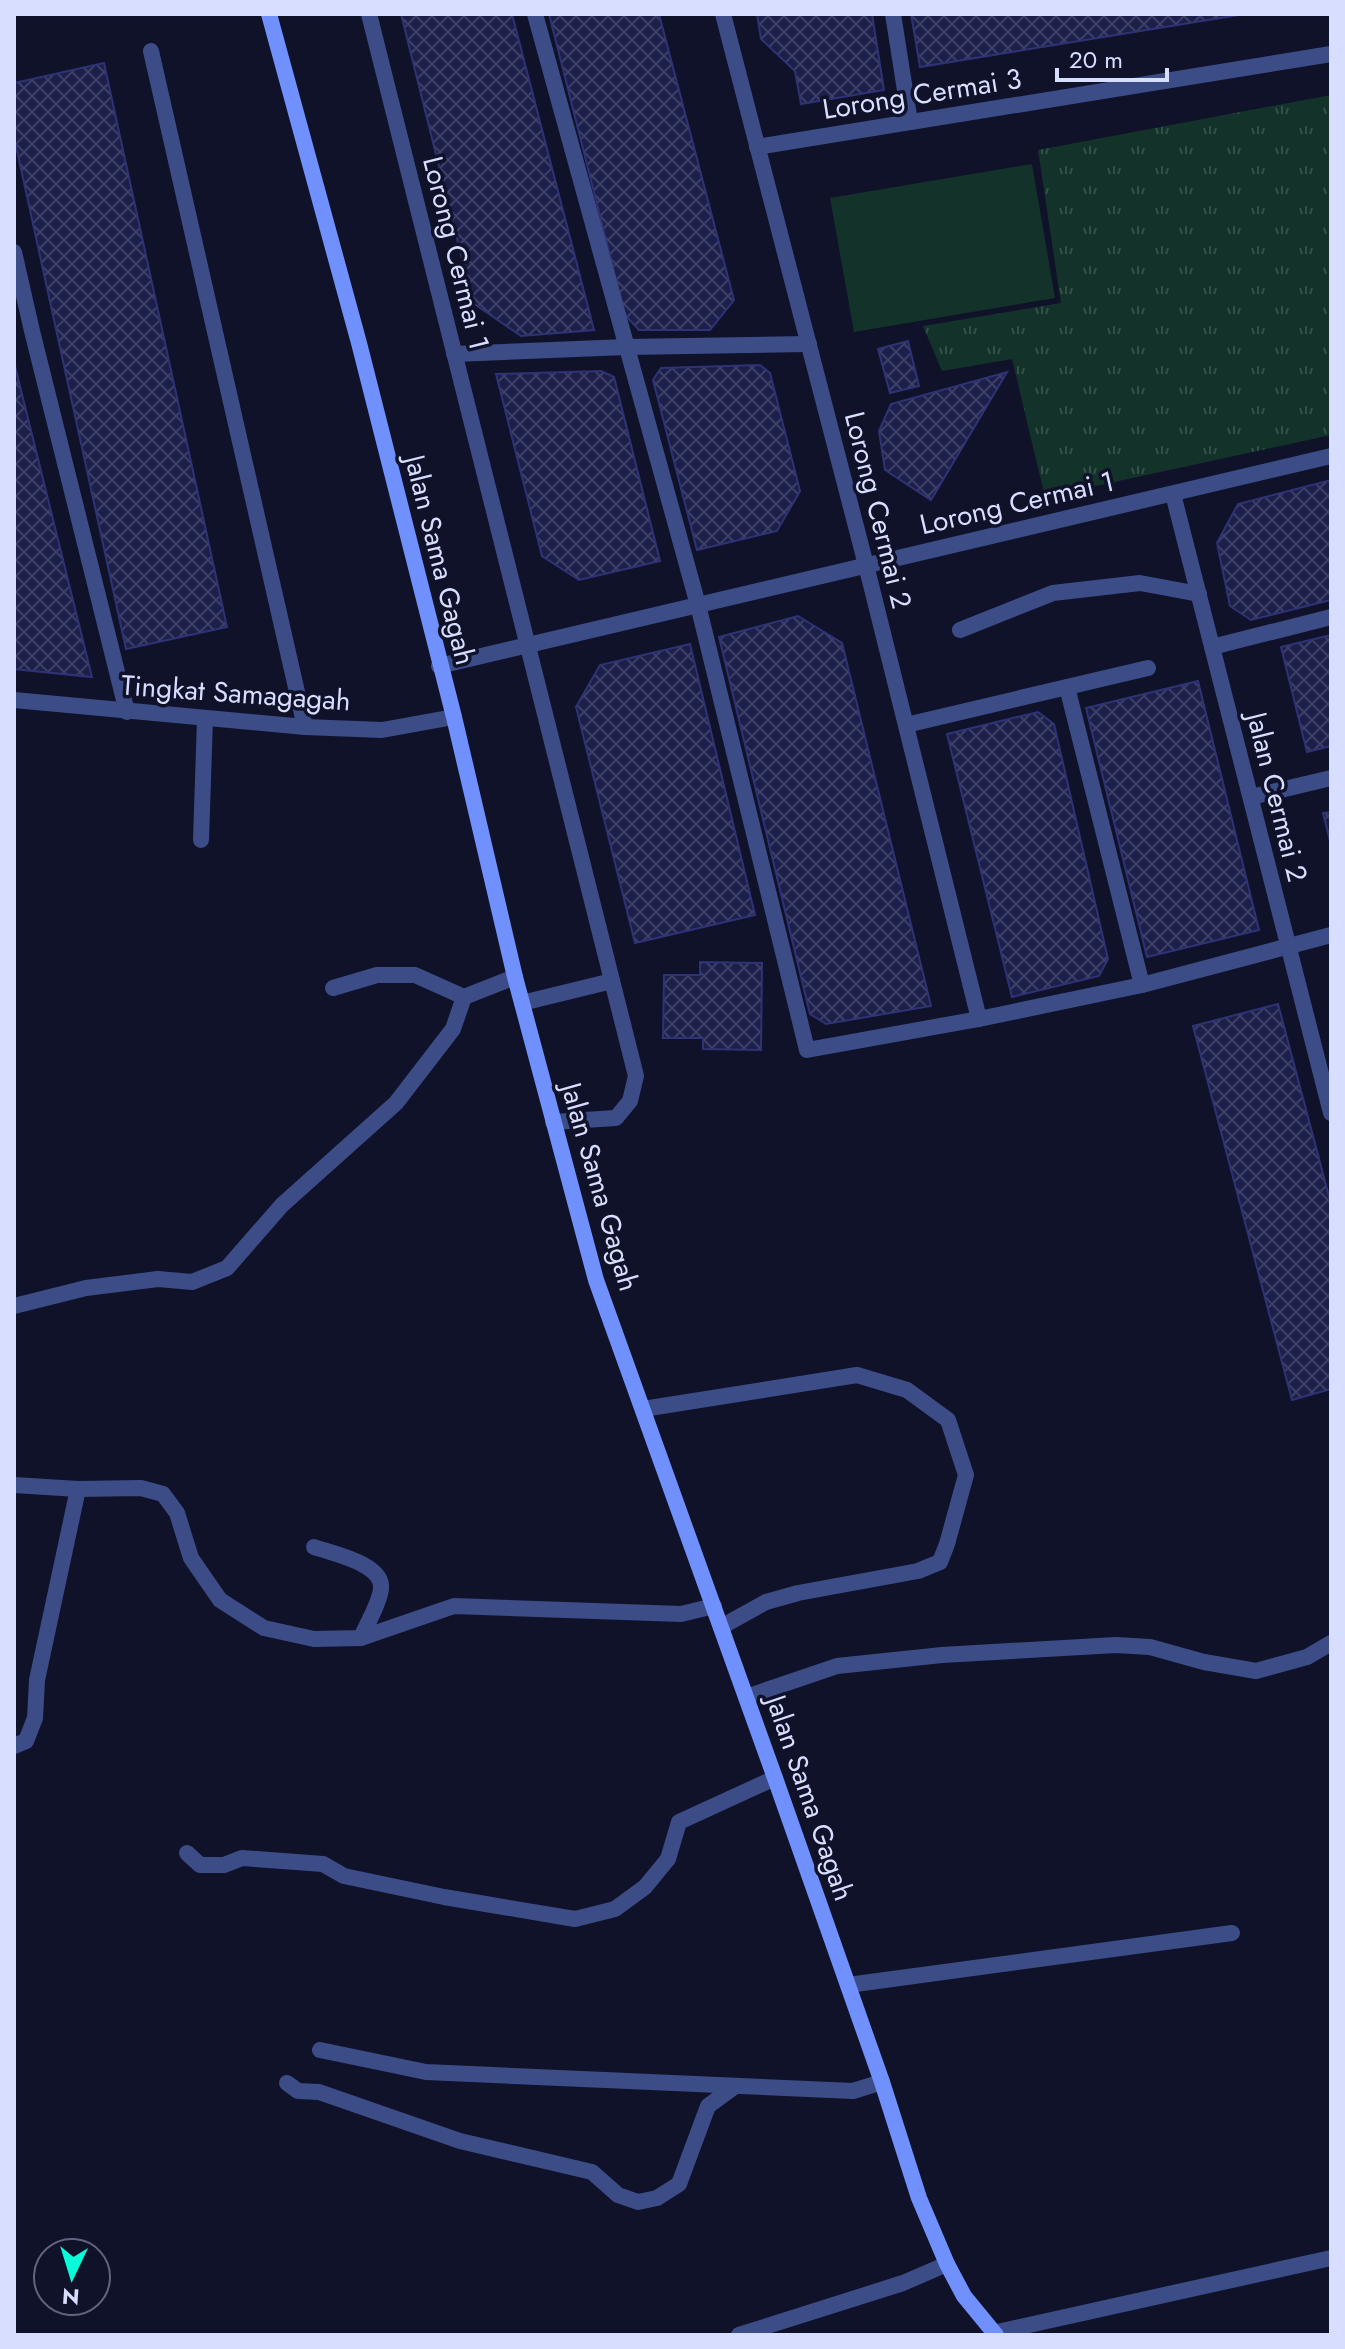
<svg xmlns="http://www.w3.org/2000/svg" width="1345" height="2349" viewBox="0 0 1345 2349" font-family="Jost,sans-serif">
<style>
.grass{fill:#13332a}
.park{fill:url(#park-tufts)}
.building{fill:url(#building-cross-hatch);stroke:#2f3275;stroke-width:2}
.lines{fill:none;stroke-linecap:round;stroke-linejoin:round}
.lane{stroke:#3c4c87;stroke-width:16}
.street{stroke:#3c4c87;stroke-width:16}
.secondary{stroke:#7090fe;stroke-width:16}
.labels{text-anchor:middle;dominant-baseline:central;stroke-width:7;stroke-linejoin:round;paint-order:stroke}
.street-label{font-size:28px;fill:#d8deff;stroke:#101229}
</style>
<defs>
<pattern id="park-tufts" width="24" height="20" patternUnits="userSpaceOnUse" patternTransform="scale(2)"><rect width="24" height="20" fill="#13332a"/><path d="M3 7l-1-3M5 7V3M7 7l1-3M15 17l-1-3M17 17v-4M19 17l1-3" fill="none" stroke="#35504a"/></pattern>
<pattern id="building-cross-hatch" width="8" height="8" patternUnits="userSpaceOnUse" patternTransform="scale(2)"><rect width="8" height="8" fill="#1c1f4a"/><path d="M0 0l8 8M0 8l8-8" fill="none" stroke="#3c3f65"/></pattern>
</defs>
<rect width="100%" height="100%" fill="#101229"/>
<path class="grass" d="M1032 164 1055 298 854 332 830 198Z"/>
<path class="park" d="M1331 95V435L1045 497 1012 359 942 371 923 326 1061 303 1038 150Z"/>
<g class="building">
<path d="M401 14H512L594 330 521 336 473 303Z"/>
<path d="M549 14H659L734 300 710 330H639L625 315Z"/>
<path d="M757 14H872L884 90 801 104 795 71 761 39Z"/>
<path d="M911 14H1245L920 67Z"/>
<path d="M104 63 227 627 126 649 14 137V83Z"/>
<path d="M908 341 919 386 890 393 878 349Z"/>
<path d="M14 362 92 677 14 669Z"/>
<path d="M760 365 770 373 800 491 777 531 697 550 653 380 661 368Z"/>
<path d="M601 371 614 377 660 561 579 580 542 556 496 374Z"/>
<path d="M1007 372 931 500 885 470 879 431 891 404Z"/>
<path d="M1331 480V600L1251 620 1230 606 1217 543 1238 504Z"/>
<path d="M798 616 842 643 931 1006 826 1024 810 1014 719 637Z"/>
<path d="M1331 635V746L1307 752 1281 647Z"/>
<path d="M690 644 755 915 635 943 576 707 600 665Z"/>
<path d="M1198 681 1259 930 1147 957 1086 708Z"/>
<path d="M1038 712 1054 724 1108 959 1099 976 1012 997 947 734Z"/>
<path d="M1331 812V845L1323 813Z"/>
<path d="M700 962 762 963 761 1050 703 1049V1038H663L664 975H700Z"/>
<path d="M1278 1004 1331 1204V1389L1292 1400 1193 1026Z"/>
</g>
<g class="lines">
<g class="lane">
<path d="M535 14 698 605 807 1050 979 1019 1142 985 1331 935"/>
<path d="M893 14 910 122"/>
<path d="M14 252 32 331 127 712"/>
<path d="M454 354 626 347 809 344"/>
<path d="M960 630 1053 593 1140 583 1199 594"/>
<path d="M1212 647 1331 617"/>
<path d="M1067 687 1142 985"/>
<path d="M906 725 1148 668"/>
<path d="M201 840 205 719"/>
<path d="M333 988 377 975H415L464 997"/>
<path d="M314 1547C334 1554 384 1564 381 1589 379 1605 367 1623 361 1638"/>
<path d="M739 2335 903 2283 947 2264"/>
</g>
<g class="street">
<path d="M369 14 636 1076 630 1101 616 1118 553 1122"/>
<path d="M723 14 866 565 979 1019"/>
<path d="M151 51 305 727"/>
<path d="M757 147 1331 54"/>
<path d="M1173 494 1331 1113"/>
<path d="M439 666 1331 456"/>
<path d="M14 700 305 727 382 730 454 717"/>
<path d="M1251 797 1331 778"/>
<path d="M522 1003 612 981"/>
<path d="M14 1306 86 1288 158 1279 192 1282 227 1268 282 1205 396 1103 453 1029 464 997 515 977"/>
<path d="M643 1409 857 1375 907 1390 948 1420 966 1475 947 1544 940 1562 918 1571 798 1593 766 1602 721 1627"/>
<path d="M14 1485 78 1489 141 1488 163 1494 177 1513 191 1558 220 1600 264 1628 314 1639 361 1638 454 1606 681 1614 714 1606"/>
<path d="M746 1697 837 1666 942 1655 1116 1645 1150 1647 1204 1662 1256 1671 1307 1657 1331 1643"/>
<path d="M14 1746 26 1741 35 1718 37 1680 78 1489"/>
<path d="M187 1853 200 1865H224L242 1858 323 1864 344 1876 444 1897 575 1919 615 1909 645 1887 668 1859 679 1822 775 1778"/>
<path d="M848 1985 1232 1933"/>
<path d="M320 2050 426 2072 853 2091 882 2082"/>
<path d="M287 2083 298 2091 319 2092 460 2141 592 2172 618 2195 638 2202 657 2198 679 2184 708 2106 734 2087"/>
<path d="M993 2333 1331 2258"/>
</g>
<path class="secondary" d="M269 14 359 343 454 717 515 977 596 1280 775 1778 882 2082 919 2198 947 2264 964 2296 996 2335"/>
</g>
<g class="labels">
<g class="street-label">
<text transform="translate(922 94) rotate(-9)">Lorong Cermai 3</text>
<text transform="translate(456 253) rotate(76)">Lorong Cermai 1</text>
<text transform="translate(1017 503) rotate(-13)">Lorong Cermai 1</text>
<text transform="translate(878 510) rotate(76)">Lorong Cermai 2</text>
<text transform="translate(440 560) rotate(76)">Jalan Sama Gagah</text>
<text transform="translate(236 693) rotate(4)">Tingkat Samagagah</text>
<text transform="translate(1277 797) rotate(76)">Jalan Cermai 2</text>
<text transform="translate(600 1187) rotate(74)">Jalan Sama Gagah</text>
<text transform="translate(810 1798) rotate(71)">Jalan Sama Gagah</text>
</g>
</g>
<rect width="1345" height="2349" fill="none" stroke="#d8deff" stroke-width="32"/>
<g transform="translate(72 2277) rotate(184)"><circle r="38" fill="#101229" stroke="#60647f" stroke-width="2"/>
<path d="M0-6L14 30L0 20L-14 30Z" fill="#06fdd8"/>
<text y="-12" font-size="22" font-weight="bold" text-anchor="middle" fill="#d8deff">N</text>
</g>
<path d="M1057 68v12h110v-12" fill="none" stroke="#d8deff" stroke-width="4"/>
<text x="1069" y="68" font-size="24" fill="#d8deff" stroke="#101229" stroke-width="6" paint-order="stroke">20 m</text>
</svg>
